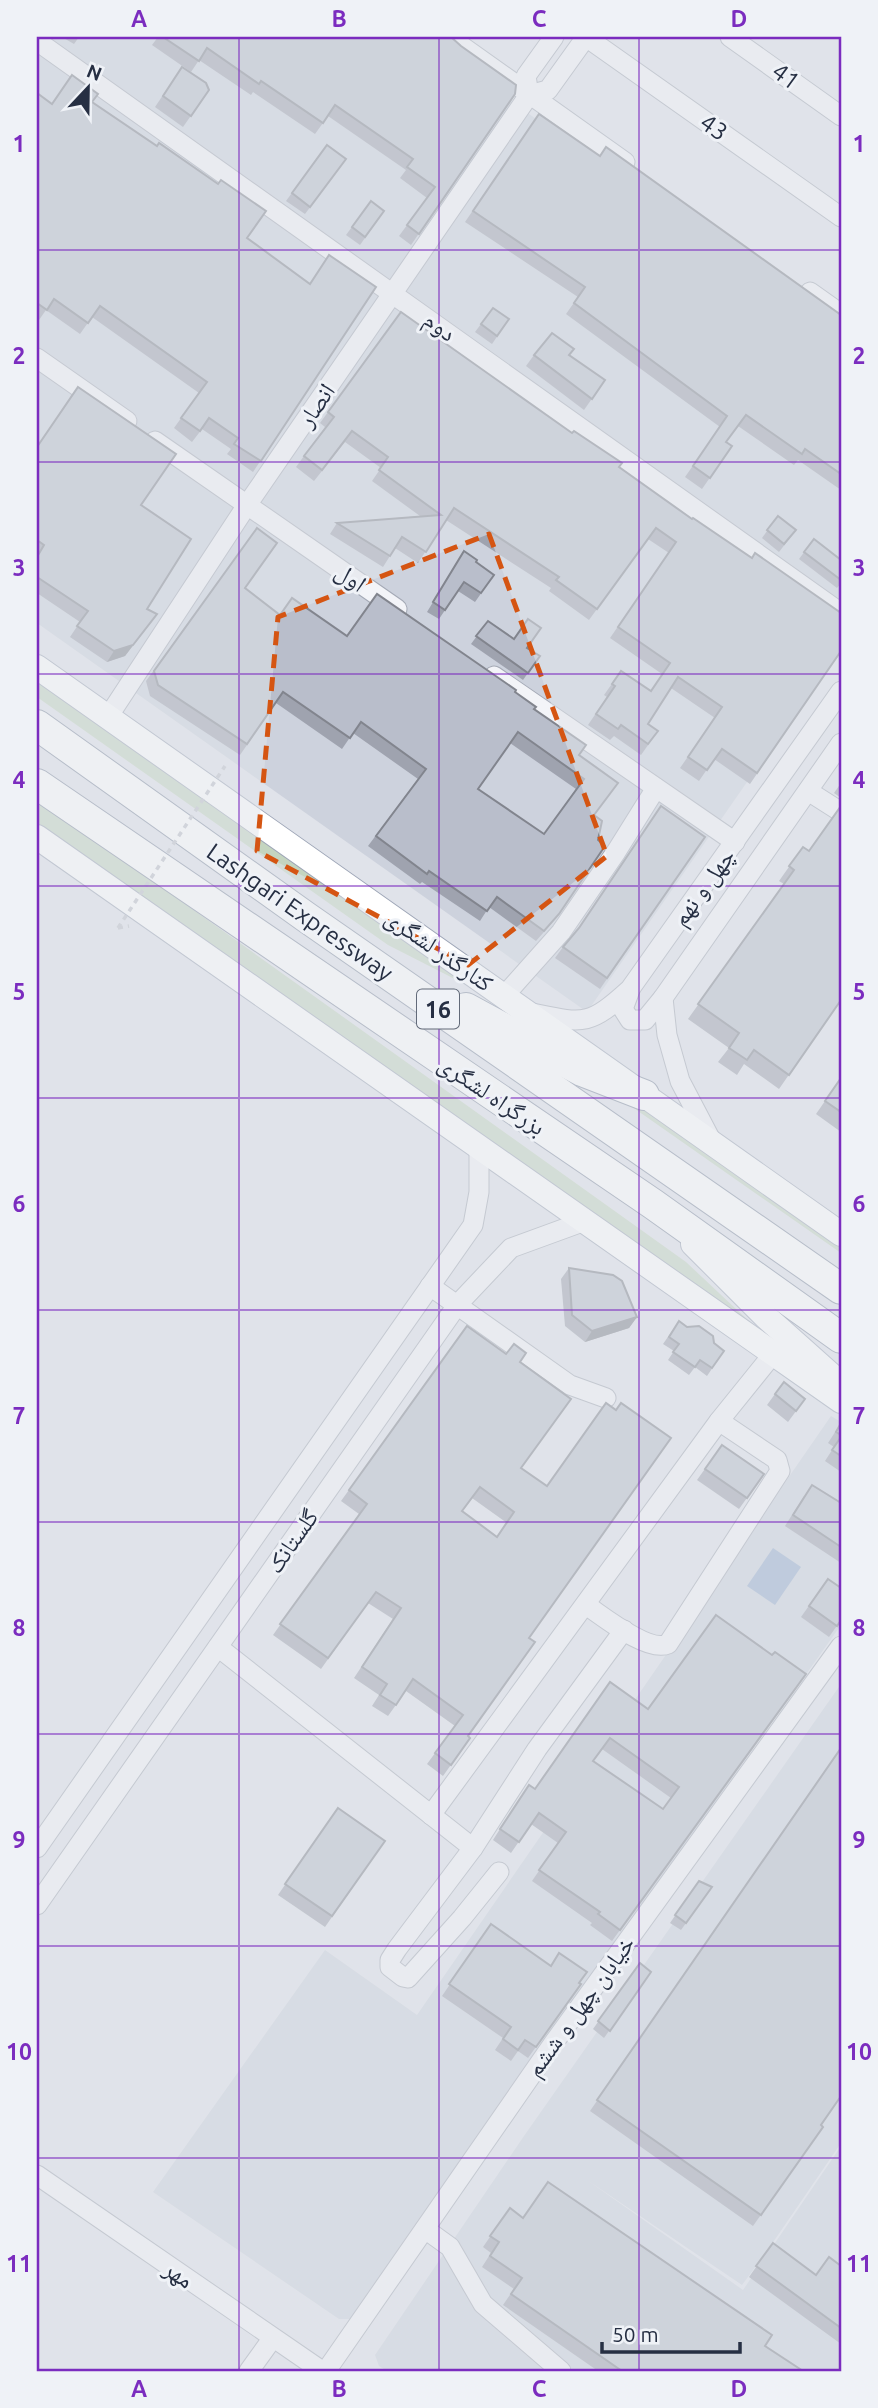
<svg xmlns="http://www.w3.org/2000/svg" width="878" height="2408" viewBox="0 0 878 2408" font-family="Ubuntu,'Noto Naskh Arabic',sans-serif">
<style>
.built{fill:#cdd2dd}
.green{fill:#c4d5c0}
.water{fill:#97aece}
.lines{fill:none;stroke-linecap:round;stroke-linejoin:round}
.minor-casing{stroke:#a4a9b5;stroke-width:21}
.major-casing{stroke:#9ea6b7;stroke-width:26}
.highway-casing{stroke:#858fa3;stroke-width:32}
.path{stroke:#bec1c9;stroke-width:3.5;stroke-dasharray:5 5;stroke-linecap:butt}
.minor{stroke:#f3f4f8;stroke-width:19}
.major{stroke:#fff;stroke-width:24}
.highway{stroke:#fff;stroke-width:30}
.path-bridge{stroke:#bec1c9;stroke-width:3.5;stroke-dasharray:5 5;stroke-linecap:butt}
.wall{fill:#9fa3af;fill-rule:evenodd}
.shaded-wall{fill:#82858e}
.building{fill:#b9becb;stroke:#82858e;stroke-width:2;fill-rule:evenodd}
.marked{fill:none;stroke:#d55512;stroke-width:5;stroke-dasharray:14 9;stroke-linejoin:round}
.grid{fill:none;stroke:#7b2cbf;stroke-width:2;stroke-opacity:0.55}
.labels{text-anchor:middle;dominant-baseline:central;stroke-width:6;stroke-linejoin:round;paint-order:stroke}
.shield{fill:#eff2f7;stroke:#626a79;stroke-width:2}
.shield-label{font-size:23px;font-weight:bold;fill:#262f43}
.street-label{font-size:24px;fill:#262f43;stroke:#eff2f7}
.neatline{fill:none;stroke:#7b2cbf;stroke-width:2.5}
.grid-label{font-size:23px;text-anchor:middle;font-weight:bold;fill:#7b2cbf}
</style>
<rect width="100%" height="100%" fill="#e0e3ea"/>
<g class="built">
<path d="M37 37H421L841 336V647L587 1012 37 623Z"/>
<path d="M831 1416 841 1422V1625L514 2085 351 2319H339L153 2192 325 1950 417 2015Z"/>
<path d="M841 1684V2143L765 2254 742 2285 587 2180 743 2290 841 2146V2371H387L379 2366 375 2355 524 2136Z"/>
</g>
<g class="green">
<path d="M37 678 496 1000 388 945 37 697Z"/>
<path d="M37 798 686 1262 752 1324 37 823Z"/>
<path d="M598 1083 649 1093 841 1230V1253Z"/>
</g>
<path class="water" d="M773 1548 801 1567 775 1605 747 1586Z"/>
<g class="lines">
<defs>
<g id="minor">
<path d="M449 37 625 162"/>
<path d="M730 37 841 116"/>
<path d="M37 41 841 613"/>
<path d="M529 95 526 76 554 37"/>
<path d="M810 292 841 314"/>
<path d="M37 358 127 421"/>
<path d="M155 441 397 609"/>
<path d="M494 676 735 842"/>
<path d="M108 717 247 505 529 95 548 90 586 37 841 217"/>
<path d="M808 791 841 812"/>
<path d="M630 990 623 1009 630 1020H645L663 998 841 743"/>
<path d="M504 996 561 932 616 852 656 788"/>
<path d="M663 998 667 1035 680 1081 712 1142"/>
<path d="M532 1013C585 1024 589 1026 630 989L841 691"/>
<path d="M430 1286 570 1385 606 1398"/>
<path d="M586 1605C604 1617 648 1653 668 1644L780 1471 777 1460 719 1421"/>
<path d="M218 1647 473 1848"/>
<path d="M431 1815 719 1421 773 1354"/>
<path d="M37 1848 473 1225 479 1192V1147"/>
<path d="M499 1872 462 1918 408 1978 403 1977 390 1967V1960L397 1949 473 1848 537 1749 624 1630"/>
<path d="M37 1905 458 1304 511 1248 585 1221"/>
<path d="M37 2175 322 2371"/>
<path d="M425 2229 450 2247 483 2304 561 2371"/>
<path d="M249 2371 272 2339"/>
<path d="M326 2371 555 2041 841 1646"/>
</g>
<g id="major">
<path d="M37 667 841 1234"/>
<path d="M37 837 841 1401"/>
<path d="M693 1244 766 1317 841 1384"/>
</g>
<g id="highway">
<path d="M37 725 306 917 841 1289"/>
<path d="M37 784 653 1204 841 1338"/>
<path d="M466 1008 582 1071 644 1095"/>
</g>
</defs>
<use href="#minor" class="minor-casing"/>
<use href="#major" class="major-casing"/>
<use href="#highway" class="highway-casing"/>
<path class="path" d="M118 928 129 926"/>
<use href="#minor" class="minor"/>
<use href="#major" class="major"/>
<use href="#highway" class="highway"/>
<path class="path-bridge" d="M118 928 225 766"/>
</g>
<g class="wall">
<path d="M62 37H79L74 44Z"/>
<path d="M158 37H451L515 94 411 245 399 236 427 198 400 178 406 170 328 116 315 134 253 92 251 95 199 60 191 72 152 45Z"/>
<path d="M182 67 209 90 183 127 155 107Z"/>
<path d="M37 93 52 104 92 102 247 238 310 284 376 287 253 472 227 454 231 449 202 429 192 442 174 428 199 393 92 317 80 334 46 310 39 320 37 319Z"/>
<path d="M539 114 600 156 841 315V490L798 460 794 465 738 426 726 442 732 446 702 489 685 477 720 427 566 314 578 297 465 222Z"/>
<path d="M327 145 346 159 305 214 286 201Z"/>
<path d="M371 201 384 211 360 245 346 235Z"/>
<path d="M493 308 509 319 492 344 475 332Z"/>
<path d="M401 312 619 467 841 651 750 784 714 759 699 781 680 768 715 718 671 688 648 724 658 731 641 755 614 736 610 740 588 725 607 697 604 695 621 671 651 691 662 674 610 638 669 553 648 539 589 620 549 591 551 588 446 520 418 563 395 548 383 567 330 534 337 523 420 516 372 481 381 468 345 442 314 481 296 467 325 427 320 423Z"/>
<path d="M534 355 569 356 605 380 584 410 526 366Z"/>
<path d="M37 447 141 505 147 609 157 614 125 656 107 662 70 637 80 622 37 593Z"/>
<path d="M778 516 796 530 779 552 762 538Z"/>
<path d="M257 528 245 588 280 615 515 692 534 709 579 755 594 815 551 924 536 941 489 907 480 921 422 882 420 884 368 846 418 779 353 733 342 749 276 703 240 755 150 696 146 681ZM510 743 576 789 544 834 478 789Z"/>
<path d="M814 539 841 560V583L837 588 799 559Z"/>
<path d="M464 551 476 562 494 575 475 602 458 591 439 619 427 612Z"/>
<path d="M488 621 540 656 523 680 471 644Z"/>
<path d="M841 783V798L834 793Z"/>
<path d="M705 837 600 989 555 958 563 947Z"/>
<path d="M803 847 841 1000 779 1089 744 1064 737 1075 718 1062 729 1048 688 1019 784 884 779 881Z"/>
<path d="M841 1078V1132L816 1114Z"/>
<path d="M569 1268 637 1317 629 1328 585 1342 565 1326 561 1279Z"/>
<path d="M679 1321 724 1351 707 1376 695 1367 689 1375 668 1360 674 1351 663 1344Z"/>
<path d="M467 1326 506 1354 520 1362 521 1468 529 1638 468 1736 470 1738 443 1776 427 1764 455 1726 406 1691 388 1716 372 1706 379 1695 354 1678 393 1619 368 1603 321 1669 273 1635 359 1514 341 1501ZM472 1498 507 1523 497 1537 462 1512Z"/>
<path d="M775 1394 805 1399 788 1422 767 1405Z"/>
<path d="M841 1423V1472L825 1461 834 1447 828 1443Z"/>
<path d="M722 1445 764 1474 739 1509 697 1480Z"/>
<path d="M804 1496 841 1503V1563L785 1526Z"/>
<path d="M828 1579 841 1620 829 1637 801 1617Z"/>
<path d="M772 1655 806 1674 612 1941 590 1925 592 1923 532 1881 558 1843 531 1824 511 1853 493 1840 521 1796 535 1789 648 1709ZM602 1749 671 1798 663 1809 593 1762Z"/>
<path d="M841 1748 821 2125 823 2127 753 2226 590 2111Z"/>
<path d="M338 1808 385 1841 325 1927 278 1895Z"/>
<path d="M699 1881 712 1887 681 1930 670 1923Z"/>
<path d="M491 1924 551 1966 581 1984 528 2058 518 2051 511 2061 495 2050 503 2038 442 1996Z"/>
<path d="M640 1963 651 1972 604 2038 593 2029Z"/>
<path d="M510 2208 523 2218 765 2346 803 2371H598L503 2305 514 2289 482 2267 491 2253 483 2247Z"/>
<path d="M773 2243 816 2275 841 2266V2344L749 2277Z"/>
</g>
<g class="shaded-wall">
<path d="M157 614 125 656 107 662 114 651Z"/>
<path d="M637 1317 629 1328 585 1342 592 1331Z"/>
</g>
<g class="building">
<path d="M163 37H451L461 46 516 85 515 94 419 234 407 225 435 187 407 167 413 159 335 105 323 123 261 81 259 84 207 48 199 61Z"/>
<path d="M182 67 206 83 209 90 191 116 163 96Z"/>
<path d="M72 75 98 94 92 102 157 146 159 143 218 184 221 180 266 211 247 238 310 284 329 255 376 287 261 461 234 444 238 438 209 418 200 431 181 418 207 382 100 306 88 323 54 299 47 310 37 303V93L52 104Z"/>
<path d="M539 114 600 156 606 147 841 315V474L805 449 802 454 746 415 726 442 732 446 710 478 693 466 727 416 574 303 585 287 473 211Z"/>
<path d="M327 145 346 159 310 207 292 193Z"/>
<path d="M371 201 384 211 365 237 352 227Z"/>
<path d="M493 308 509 319 497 336 481 324Z"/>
<path d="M401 312 572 433 574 431 622 463 619 467 692 519 693 518 752 558 755 553 841 613V651L757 773 722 749 707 770 688 757 722 707 678 677 648 724 658 731 648 744 621 725 618 729 596 714 615 686 612 684 621 671 651 691 670 663 618 627 676 542 656 528 597 609 556 580 559 577 454 508 426 552 402 537 390 556 337 523 441 515 379 470 388 457 352 431 322 470 304 456 334 417 328 412Z"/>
<path d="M552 333 574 349 569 355 605 380 592 399 534 355Z"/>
<path d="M78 387 176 454 141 505 191 539 147 609 157 614 133 645 114 651 77 626 88 611 37 577V557L44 545 37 540V447Z"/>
<path d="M778 516 796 530 784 544 767 530Z"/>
<path d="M257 528 277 543 245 588 280 615 292 598 347 636 377 594 516 690 515 692 536 707 534 709 586 745 579 755 618 783 594 815 602 821 598 840 605 846 559 914 544 931 497 897 487 911 429 871 427 874 376 836 426 769 361 722 350 738 283 692 247 744 158 685 154 671ZM518 732 584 779 544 834 478 789Z"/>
<path d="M814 539 841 560V580L804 552Z"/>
<path d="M464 551 477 560 476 562 494 575 481 593 464 582 445 610 433 602Z"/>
<path d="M528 619 541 628 527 648 540 656 528 673 476 636 488 621 514 639Z"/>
<path d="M661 806 705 837 607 978 563 947 579 928Z"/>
<path d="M841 806V1000L789 1075 754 1050 747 1060 729 1048 739 1033 698 1004 794 870 789 866 803 847 809 851Z"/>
<path d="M841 1078V1112L825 1101Z"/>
<path d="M569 1268 613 1275 622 1281 637 1317 592 1331 572 1315Z"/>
<path d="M679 1321 687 1327 699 1326 713 1336 714 1343 724 1351 712 1368 700 1360 695 1367 673 1352 679 1344 669 1337Z"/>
<path d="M467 1326 506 1354 514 1344 526 1353 520 1362 571 1399 521 1468 547 1486 606 1403 616 1410 621 1403 671 1438 529 1638 535 1642 468 1736 470 1738 451 1765 435 1753 463 1715 413 1679 396 1705 380 1695 387 1684 362 1667 401 1608 376 1592 328 1658 280 1624 367 1504 349 1490ZM480 1487 514 1512 497 1537 462 1511Z"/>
<path d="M784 1382 805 1399 796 1411 775 1394Z"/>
<path d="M841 1423V1435L836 1432Z"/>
<path d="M841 1437V1456L832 1450Z"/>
<path d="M722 1445 764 1474 747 1498 705 1469Z"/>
<path d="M812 1485 841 1503V1547L793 1515Z"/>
<path d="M828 1579 841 1588V1620L837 1626 809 1606Z"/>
<path d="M716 1615 772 1655 775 1652 806 1674 620 1930 598 1914 600 1912 539 1870 566 1832 539 1813 519 1842 500 1829 529 1785 535 1789 610 1682 648 1709ZM610 1738 679 1787 663 1809 593 1761Z"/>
<path d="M841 1748V2096L821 2125 823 2127 761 2215 597 2100Z"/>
<path d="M338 1808 385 1841 332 1916 285 1884Z"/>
<path d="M699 1881 712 1887 686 1923 675 1915Z"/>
<path d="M491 1924 551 1966 559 1953 587 1972 579 1983 581 1984 536 2047 525 2040 518 2050 503 2039 511 2027 449 1984Z"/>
<path d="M640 1963 651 1972 610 2031 598 2021Z"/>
<path d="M548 2182 772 2335 765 2346 803 2371H622L511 2294 522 2278 490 2256 499 2242 490 2236 510 2208 523 2218Z"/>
<path d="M773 2243 816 2275 829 2257 841 2266V2328L756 2266Z"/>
</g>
<path d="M0 0H878V2408H0ZM489 534 607 856 468 965 257 851 278 617Z" fill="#e0e3ea" fill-opacity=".55" fill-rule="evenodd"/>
<path class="marked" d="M489 534 607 856 468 965 257 851 278 617Z"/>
<path class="grid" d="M239 37V2371M439 37V2371M639 37V2371M37 250H841M37 462H841M37 674H841M37 886H841M37 1098H841M37 1310H841M37 1522H841M37 1734H841M37 1946H841M37 2158H841"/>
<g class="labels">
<rect class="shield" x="417" y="989.5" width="42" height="39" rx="5"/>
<g class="shield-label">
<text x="438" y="1009">16</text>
</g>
<g class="street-label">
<text transform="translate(786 76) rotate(36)">41</text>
<text transform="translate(714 127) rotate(35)">43</text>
<text transform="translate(440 326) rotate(36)">دوم</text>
<text transform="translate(316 405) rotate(-56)">انصار</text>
<text transform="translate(351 577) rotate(35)">اول</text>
<text transform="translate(703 887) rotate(-54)">چهل و نهم</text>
<text transform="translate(300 912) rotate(35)">Lashgari Expressway</text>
<text transform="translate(439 950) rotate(35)">کنارگذر لشگری</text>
<text transform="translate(492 1095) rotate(34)">بزرگراه لشگری</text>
<text transform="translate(292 1541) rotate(-55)">گلستانک</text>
<text transform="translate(580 2006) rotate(-54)">خیابان چهل و ششم</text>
<text transform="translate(179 2274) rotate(35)">مهر</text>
</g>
</g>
<rect width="878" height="2408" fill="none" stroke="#eff2f7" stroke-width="77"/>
<g transform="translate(88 88) rotate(22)" stroke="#eff2f7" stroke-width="5" paint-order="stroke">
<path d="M0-5L12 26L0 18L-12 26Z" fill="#262f43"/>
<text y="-10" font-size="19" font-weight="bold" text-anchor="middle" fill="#262f43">N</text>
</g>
<path d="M602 2342v10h138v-10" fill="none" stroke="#262f43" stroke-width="3.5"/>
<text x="612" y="2342" font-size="21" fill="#262f43" stroke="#eff2f7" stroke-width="5" paint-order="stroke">50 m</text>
<rect x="38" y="38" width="802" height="2332" class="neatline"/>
<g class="grid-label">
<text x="139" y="27">A</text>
<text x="339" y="27">B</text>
<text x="539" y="27">C</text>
<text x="739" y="27">D</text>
<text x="19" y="152">1</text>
<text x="859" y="152">1</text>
<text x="19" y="364">2</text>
<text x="859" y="364">2</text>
<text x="19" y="576">3</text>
<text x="859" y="576">3</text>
<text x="19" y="788">4</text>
<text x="859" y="788">4</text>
<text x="19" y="1000">5</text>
<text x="859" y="1000">5</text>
<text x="19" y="1212">6</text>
<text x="859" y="1212">6</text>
<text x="19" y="1424">7</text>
<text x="859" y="1424">7</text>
<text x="19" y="1636">8</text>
<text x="859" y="1636">8</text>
<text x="19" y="1848">9</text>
<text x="859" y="1848">9</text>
<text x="19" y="2060">10</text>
<text x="859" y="2060">10</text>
<text x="19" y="2272">11</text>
<text x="859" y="2272">11</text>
<text x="139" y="2397">A</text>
<text x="339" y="2397">B</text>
<text x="539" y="2397">C</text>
<text x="739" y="2397">D</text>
</g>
</svg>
